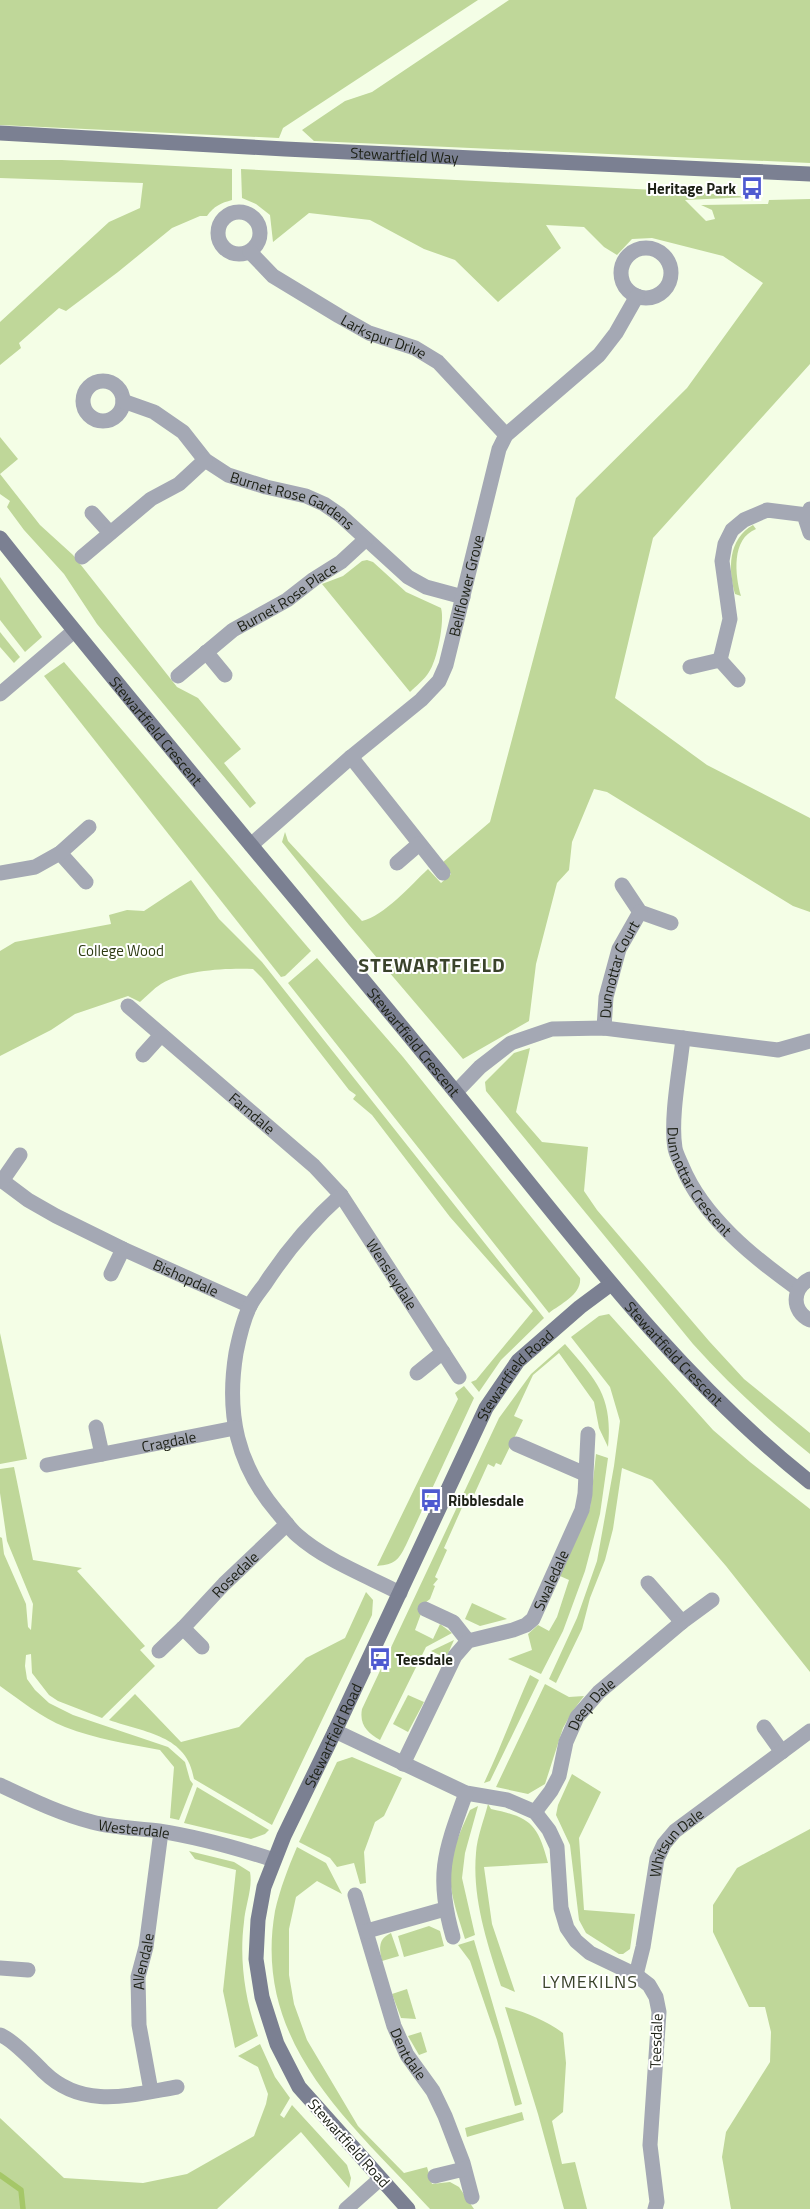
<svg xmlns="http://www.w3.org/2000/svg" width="810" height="2209" viewBox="0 0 810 2209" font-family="'Titillium Web',sans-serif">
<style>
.green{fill:#bfd799}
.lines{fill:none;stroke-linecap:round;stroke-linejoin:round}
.stream{stroke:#a5c768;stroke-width:5.5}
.street{stroke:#a4a8b4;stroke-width:15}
.secondary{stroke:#7b8092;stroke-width:15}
.labels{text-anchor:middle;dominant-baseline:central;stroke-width:4;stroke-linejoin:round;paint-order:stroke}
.street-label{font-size:15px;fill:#1c2015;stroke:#fff}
.poi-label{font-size:15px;font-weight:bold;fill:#1c2015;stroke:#fff;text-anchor:start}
.park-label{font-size:15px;fill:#2e3b13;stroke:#fff}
.quarter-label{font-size:18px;letter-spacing:1px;fill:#3a432b;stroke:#fff}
.district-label{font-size:20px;font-weight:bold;letter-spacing:1px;fill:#3a432b;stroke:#fff}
</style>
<rect width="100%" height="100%" fill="#f4fee6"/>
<g class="green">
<path d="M0 0H478L283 128 279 138 0 125Z"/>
<path d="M509 0H810V163L314 141 302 130 345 101 372 92Z"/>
<path d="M0 160H62L232 169V200C221 203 214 206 207 216H200L172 228 118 272 66 311 59 308 19 343 21 348 0 365V322L109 222 140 208 143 183 0 178Z"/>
<path d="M241 169 675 191 751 197 685 200 706 221 715 219 712 210 701 205 768 204 769 200 810 199V364L653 538 615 698 707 765 810 818V912L793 906 607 792 594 789 572 842 569 870 557 883 536 964 529 1021 463 1059 349 925 282 842 285 832 288 841 362 921C384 916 411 885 428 869L441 883 451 874 442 863 490 822 576 498 687 388 763 283 723 256 652 238 632 239 617 255 604 247 584 227 546 225 561 248 498 302 455 260 424 249 370 220 309 213 273 242 270 215 256 204 242 198Z"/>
<path d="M0 437 18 459 0 474 40 525 73 555 177 687 198 698 241 749 224 763 256 803 250 808 97 624 64 574 24 530 7 507 10 501 0 494Z"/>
<path d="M753 525 756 529C731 539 735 575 741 596L735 594C728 569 728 539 753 525Z"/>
<path d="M367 560 373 562 406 592 441 608C445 621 437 661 429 672 424 680 416 686 410 692L322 584 343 576 362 561Z"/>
<path d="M0 577 42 637 25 652 0 620Z"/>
<path d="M0 632 20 657 14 663 0 647Z"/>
<path d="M64 662 311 951 285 976 281 977 44 676Z"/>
<path d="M191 880 219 919 262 962 544 1318 501 1360 479 1392 471 1382 476 1380 533 1311 450 1217 372 1115 353 1099 356 1095 349 1090 262 978 253 969C225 968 185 970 161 984 153 989 147 996 140 1002L128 996 75 1014 51 1030 0 1056V951L15 942 111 924 109 915 127 910 144 911Z"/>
<path d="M317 958 403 1057 580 1278C582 1294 561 1304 549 1313L288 983Z"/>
<path d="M530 1048 516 1112 542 1142 588 1147 584 1191 597 1210 709 1341 744 1379 810 1433V1454C768 1420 729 1384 693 1344L486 1091 485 1082 514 1053Z"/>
<path d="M609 1314 713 1430 750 1462 810 1509V1672L726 1566 652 1480 622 1468 613 1529 605 1560 590 1598 582 1629 556 1683 549 1679 577 1618 597 1561 614 1466 620 1421 610 1387 571 1337 599 1316Z"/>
<path d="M0 1333 27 1459 0 1464Z"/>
<path d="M565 1344C596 1380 613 1396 608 1447L599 1428 594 1402 559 1353 533 1375 514 1416 523 1420 501 1465 496 1463 494 1467 488 1464 473 1497 468 1494 444 1548 447 1550 435 1577 438 1579 433 1585 435 1586 430 1599 425 1603 415 1630 433 1639 440 1624 452 1633 426 1647 380 1740C368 1733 359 1725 362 1709L499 1418 531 1374Z"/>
<path d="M464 1386 474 1398 406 1545C398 1561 395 1564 377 1566L458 1399 455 1393Z"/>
<path d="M596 1454 608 1458 600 1514 585 1571 563 1631 541 1674 508 1659 532 1650 528 1634 538 1625 549 1631 557 1617 569 1580 560 1576 590 1508Z"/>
<path d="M14 1467 33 1560 82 1568 77 1571 145 1646 140 1650 155 1666 102 1718 58 1701 49 1695 32 1673 31 1654 26 1655 25 1666 27 1679 35 1690 49 1703 73 1715 168 1747 185 1762 190 1780 193 1784 179 1820 170 1818 174 1767 160 1750C128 1744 96 1739 65 1727 42 1718 20 1700 0 1686V1537L2 1538 4 1554 26 1604 28 1627 31 1630 33 1604 7 1541 0 1493V1469Z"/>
<path d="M366 1592 373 1600 372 1615 272 1825 194 1779C187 1735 146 1733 109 1720L135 1694 181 1742 239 1727 306 1658 345 1638Z"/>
<path d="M472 1603 507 1619 480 1626 465 1619Z"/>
<path d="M454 1640 446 1658 431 1651Z"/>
<path d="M530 1675 539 1680 490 1781 484 1783C501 1747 514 1711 530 1675Z"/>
<path d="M545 1684 569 1697 584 1696 572 1712 563 1728 545 1784 528 1794 496 1787Z"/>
<path d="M408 1695 424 1702 408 1732 393 1724Z"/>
<path d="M352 1757 402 1778 384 1816 375 1822 364 1852 366 1883 360 1884 354 1863 337 1867 330 1858 299 1842 337 1762Z"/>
<path d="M572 1774 601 1792 579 1838 584 1910 635 1914 630 1949 623 1954H619L586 1933 579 1920 570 1845 556 1815 558 1805Z"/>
<path d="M197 1787 269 1830 265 1834 251 1839 184 1823Z"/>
<path d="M488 1804 491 1809C530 1817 538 1824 548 1863L484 1867 492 1924 515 1992 501 1986C487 1943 472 1898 476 1853 477 1837 484 1820 488 1804Z"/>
<path d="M478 1806 465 1853 462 1878 475 1935 465 1939C459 1919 451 1898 450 1877 449 1855 461 1830 470 1810Z"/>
<path d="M810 1829V2209H731L722 2157 726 2132 770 2062 771 2032 765 2007H749L713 1932V1905L737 1868Z"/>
<path d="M297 1847 326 1863 342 1894 317 1881 296 1897 289 1929V1975L294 2004 307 2040 358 2126 404 2173 427 2167 432 2184 450 2182 459 2187 474 2209H430C350 2122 252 2043 275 1911 280 1889 288 1868 297 1847Z"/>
<path d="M189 1851 234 1862 250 1872C253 1888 245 1906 244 1922 239 1960 245 2000 258 2036L235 2048 223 1991 236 1870 195 1859Z"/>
<path d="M429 1926 440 1931 444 1946 404 1957 398 1936Z"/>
<path d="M391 1933 399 1956 382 1961C379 1948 378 1939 391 1933Z"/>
<path d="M474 1940 522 2104 515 2106 497 2040 470 1961 458 1945Z"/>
<path d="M407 1989 416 2019 401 2018 392 1994Z"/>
<path d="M505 2007C526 2012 545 2020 563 2033L566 2063 563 2112 552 2121 562 2164 575 2162 587 2209H564L538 2114Z"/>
<path d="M421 2032 427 2052 419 2055 408 2036Z"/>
<path d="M260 2044 275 2077 290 2098 280 2115 284 2118 292 2105 347 2165 351 2178 349 2188 301 2132 217 2209H0V2118L64 2178 143 2183 187 2174 254 2136 266 2104 268 2094 258 2067 238 2056Z"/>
<path d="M522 2112 524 2120 467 2137 465 2128Z"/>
</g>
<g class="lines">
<path class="stream" d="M0 2175 21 2190 23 2209"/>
<g class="street">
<circle cx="239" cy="233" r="21"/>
<circle cx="646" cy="273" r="25"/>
<path id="s1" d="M250 252 273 276 339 316 369 333 415 348 438 362 506 435"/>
<circle cx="103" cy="401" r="20"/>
<path id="s2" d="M123 401 154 412 183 432 205 460 228 475 266 487 306 496 324 504 340 515 408 577 426 587 463 597"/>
<path d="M810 509 806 521 810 533"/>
<path d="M92 513 110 533"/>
<path d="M82 557 151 499 179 484 205 460"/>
<path d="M206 652 225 675"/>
<path d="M720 660 730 619 722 561 725 544 732 530 744 520 767 510 807 515"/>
<path d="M690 667 720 660 738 680"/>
<path id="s3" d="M178 676 233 630 287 600 314 579 341 562 366 539"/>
<path d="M0 694 74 631"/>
<path d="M351 757 443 873"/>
<path id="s4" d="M251 845 351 757 421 700 439 681 446 665 499 449 506 435 599 355 616 333 637 296"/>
<path d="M60 853 86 882"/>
<path d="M397 863 419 844"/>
<path d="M0 873 35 867 60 853 89 827"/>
<path d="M622 885 640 912 671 923"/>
<path id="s5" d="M128 1006 314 1166 341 1195 459 1377"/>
<path id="s6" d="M604 1028 606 997 619 949 640 912"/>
<path id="s7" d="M683 1038C680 1069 670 1118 675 1148 676 1154 680 1161 682 1166 703 1217 754 1258 798 1289"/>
<path d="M143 1055 161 1035"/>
<path d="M456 1092 480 1067 511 1043 552 1029 604 1028 778 1050 810 1041"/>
<path id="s8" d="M0 1179 28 1200 56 1216 123 1249 250 1306"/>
<path d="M2 1181 20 1155"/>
<path d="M341 1195C312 1221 287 1250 265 1284 260 1291 254 1298 250 1306 243 1320 239 1338 236 1353 226 1414 237 1465 277 1512 284 1520 290 1529 297 1535 325 1560 367 1576 400 1593"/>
<path d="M111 1274 123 1249"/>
<path d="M810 1279C792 1288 791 1311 810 1320"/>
<path d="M417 1373 443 1352"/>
<path d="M96 1427 102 1454"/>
<path d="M516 1444 585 1474"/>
<path id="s9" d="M47 1465 235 1428"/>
<path d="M648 1583 682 1622"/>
<path d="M425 1609 453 1622 468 1641"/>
<path d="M183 1628 202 1647"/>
<path id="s10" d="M159 1651 183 1628 224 1584 287 1524"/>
<path d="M764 1727 782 1752"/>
<path d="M335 1731 466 1793 507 1800 535 1812 549 1830 557 1847 561 1908 567 1928 576 1941 590 1953 636 1975 649 1985 656 1997 659 2012 650 2145 657 2202 655 2209"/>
<path id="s11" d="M403 1764 455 1656 468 1641 513 1630 526 1625 533 1619 582 1510 585 1494 588 1434"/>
<path id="s12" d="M0 1785C30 1799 60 1814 92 1822 114 1828 137 1828 159 1831 198 1837 237 1848 274 1860"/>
<path id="s13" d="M535 1812 551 1791 559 1776 566 1742 577 1717 599 1692 682 1622 712 1600"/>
<path id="s14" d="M355 1895 394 2026 407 2055 433 2091 445 2116 463 2163 472 2197"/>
<path d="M367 1931 445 1909"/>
<path d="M453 1937C435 1875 445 1851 466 1793"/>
<path d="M0 1968 28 1970"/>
<path id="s15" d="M636 1975 643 1947 657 1859 664 1844 675 1831 810 1731"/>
<path d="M0 2035C11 2038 35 2063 44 2072 83 2110 131 2095 177 2087"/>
<path id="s16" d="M151 2091 139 2025 138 1977 146 1947 161 1832"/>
<path d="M435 2176 464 2169"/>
<path d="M346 2209 380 2179"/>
</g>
<g class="secondary">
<path id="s17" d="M0 133 285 149 810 174"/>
<path id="s18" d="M0 538C149 726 305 908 457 1094 568 1229 672 1373 810 1482"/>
<path id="s19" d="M408 2209 299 2087 277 2044 262 1997 256 1959 258 1920 264 1887 284 1836 335 1731 486 1408 518 1361 580 1307 611 1284"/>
</g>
</g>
<defs>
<symbol id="bus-bare" viewBox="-9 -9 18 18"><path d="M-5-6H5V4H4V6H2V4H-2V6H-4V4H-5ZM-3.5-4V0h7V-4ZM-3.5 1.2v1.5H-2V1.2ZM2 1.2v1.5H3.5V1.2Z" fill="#4e5ad0" stroke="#fff" stroke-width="2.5" paint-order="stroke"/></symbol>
</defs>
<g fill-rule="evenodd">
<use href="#bus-bare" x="736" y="172" width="32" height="32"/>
<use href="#bus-bare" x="415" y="1484" width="32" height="32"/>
<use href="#bus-bare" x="364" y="1643" width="32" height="32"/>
</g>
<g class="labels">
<g class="street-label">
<text stroke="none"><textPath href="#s17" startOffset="405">Stewartfield Way</textPath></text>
<text stroke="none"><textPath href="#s1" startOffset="160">Larkspur Drive</textPath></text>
<text stroke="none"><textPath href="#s2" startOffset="201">Burnet Rose Gardens</textPath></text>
<text stroke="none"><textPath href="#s4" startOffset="349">Bellflower Grove</textPath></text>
<text stroke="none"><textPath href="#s3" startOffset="135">Burnet Rose Place</textPath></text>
<text stroke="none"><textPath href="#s18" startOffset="248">Stewartfield Crescent</textPath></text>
<text stroke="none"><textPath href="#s6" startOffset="61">Dunnottar Court</textPath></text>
<text stroke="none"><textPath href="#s18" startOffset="652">Stewartfield Crescent</textPath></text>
<text stroke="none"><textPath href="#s5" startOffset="164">Farndale</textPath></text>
<text stroke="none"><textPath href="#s7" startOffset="151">Dunnottar Crescent</textPath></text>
<text stroke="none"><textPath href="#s5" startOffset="379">Wensleydale</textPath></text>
<text stroke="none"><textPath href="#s8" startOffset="211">Bishopdale</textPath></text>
<text stroke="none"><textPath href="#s18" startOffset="1058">Stewartfield Crescent</textPath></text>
<text stroke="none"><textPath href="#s19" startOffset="944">Stewartfield Road</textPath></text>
<text stroke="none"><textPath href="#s9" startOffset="124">Cragdale</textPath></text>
<text stroke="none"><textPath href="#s10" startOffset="108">Rosedale</textPath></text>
<text stroke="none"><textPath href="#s11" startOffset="252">Swaledale</textPath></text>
<text stroke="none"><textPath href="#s13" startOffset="124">Deep Dale</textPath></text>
<text stroke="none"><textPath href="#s19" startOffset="539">Stewartfield Road</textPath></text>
<text stroke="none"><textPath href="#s12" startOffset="142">Westerdale</textPath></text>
<text stroke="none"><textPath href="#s15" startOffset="142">Whitsun Dale</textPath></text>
<text stroke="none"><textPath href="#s16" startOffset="131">Allendale</textPath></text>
<text transform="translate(656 2041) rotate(-88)">Teesdale</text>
<text stroke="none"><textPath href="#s14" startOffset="168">Dentdale</textPath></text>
<text transform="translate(349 2143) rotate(48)">Stewartfield Road</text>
</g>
<g class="poi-label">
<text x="736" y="188" text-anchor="end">Heritage Park</text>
<text x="448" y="1500">Ribblesdale</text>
<text x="396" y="1659">Teesdale</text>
</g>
<g class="park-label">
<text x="121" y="950">College Wood</text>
</g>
<g class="quarter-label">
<text x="590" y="1981">LYMEKILNS</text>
</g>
<g class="district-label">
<text x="432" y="964">STEWARTFIELD</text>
</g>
</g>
</svg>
